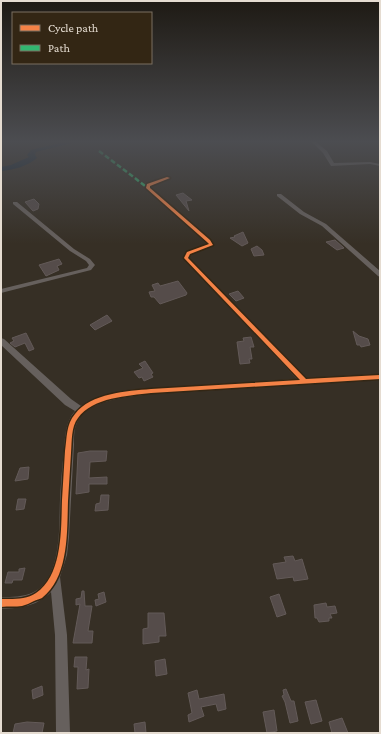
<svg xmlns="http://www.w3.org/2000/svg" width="381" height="734" viewBox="0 0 381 734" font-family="'Crimson Pro',serif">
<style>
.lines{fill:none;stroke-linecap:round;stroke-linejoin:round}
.river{fill:#132637;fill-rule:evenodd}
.building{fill:#554c4a;stroke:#635a58}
.street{fill:#66605d;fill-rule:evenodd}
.quiet{stroke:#33b770;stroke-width:2.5;stroke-dasharray:5 2.5;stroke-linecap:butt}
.cycleway-casing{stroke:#332614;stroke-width:3}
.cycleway{fill:#f48246;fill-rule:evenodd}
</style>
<rect width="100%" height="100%" fill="#362f25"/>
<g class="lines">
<path class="river" d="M65 142H75L36 152 35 155 37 158C28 166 13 170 1 171V167L11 165 29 157 27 155 31 150Z"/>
</g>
<g class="building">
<path d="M183 193 192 200 186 201 189 211 176 195Z"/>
<path d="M34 199 39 204 38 209 33 211 25 202Z"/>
<path d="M243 232 248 243 242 246 230 238 235 237 234 236Z"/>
<path d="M335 240 344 248 337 250 326 242Z"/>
<path d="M257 246 262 250 264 255 254 256 251 249Z"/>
<path d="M59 259 62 264 57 266 59 270 46 276 39 265Z"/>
<path d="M178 281 187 293 186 295 160 304 154 297H151L149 292 155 291 152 285 158 283 160 286Z"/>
<path d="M238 291 244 298 236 301 229 294Z"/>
<path d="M107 315 112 321 95 330 90 325Z"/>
<path d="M353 331 359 336 368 339 370 345 361 347 360 345H357Z"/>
<path d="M26 333 34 349 29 351 25 343 15 347 10 343 14 341 12 338Z"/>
<path d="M251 337 254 347H250L252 359H249L250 363 240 364 237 342 244 341 243 338Z"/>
<path d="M145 361 153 373 151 374 153 377 144 381 142 377 139 378 134 372 143 368 139 364Z"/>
<path d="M90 451H107L106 461 90 462 89 478 107 477V484H89V492L76 494 78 453Z"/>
<path d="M29 467 28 479 15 481 20 468Z"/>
<path d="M101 495H109L108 510 95 511 96 504 100 503Z"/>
<path d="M18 499H26L24 509 16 510Z"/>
<path d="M293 556 295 561 302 559 308 579 294 581 293 577 277 579 273 564 286 562 284 557Z"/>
<path d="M25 568 22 580H13L12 583H5L8 572H19V569Z"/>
<path d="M82 591H84L85 606H92L88 631H93L92 643H73L80 604 76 605V599L81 598Z"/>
<path d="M104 592 106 602 96 606 95 600 99 599 98 594Z"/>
<path d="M279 594 286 614 277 617 270 597Z"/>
<path d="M326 603 327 607 335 606 337 613 330 614 332 618H329V621L319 622 317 618H315L314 605Z"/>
<path d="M148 613H164L166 636H159V642L143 644V629L148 628Z"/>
<path d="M75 657H87L86 670 89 669 88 688 77 689 78 667H74Z"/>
<path d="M165 659 167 674 156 676 155 661Z"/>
<path d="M42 686 43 695 33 699 32 690Z"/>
<path d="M286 689 291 701H294L298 721 290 723 285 702 282 696 284 695 283 690Z"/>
<path d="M197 690 199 699 224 694 226 709 218 711 216 704 201 707 204 716 189 722 188 715 192 713 188 693Z"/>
<path d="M316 700 322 721 311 724 305 702Z"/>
<path d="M274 710 277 731 267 733 263 712Z"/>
<path d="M342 718 348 733H332L329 722Z"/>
<path d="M27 722 44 723 42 733H13L15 724Z"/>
<path d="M145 722 146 733H135L134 724Z"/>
</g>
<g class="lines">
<g class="street">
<path d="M312 142H316L327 151 334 163 370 162 380 164V166L370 164 331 166 323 153Z"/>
<path d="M166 177 171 178 151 186V188L211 240 214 245 191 254 189 258 306 378 380 374V380L151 394C128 397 85 399 76 425 74 430 74 438 74 444L69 537 67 555 60 577 67 635 70 733H56L55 635 51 592C35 607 21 608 1 609V597C12 597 23 597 34 592 62 577 59 526 60 499 61 483 62 467 64 451 65 437 65 422 75 411L65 405 1 345V338L4 339 71 399 81 406C96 397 112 393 129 390L297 379 183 258 186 252 208 244 145 188 146 184Z"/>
<path d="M277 194H281L304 212 326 224 380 271V277L378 276 322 226 300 214 277 196Z"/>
<path d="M13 202H17L74 249 90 259 95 265 91 270 1 293V289L87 268 89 265 86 261 70 251 13 204Z"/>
</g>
<path class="quiet" d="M99 151 148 188"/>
<defs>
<path id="cycleway" d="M167 177 170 178 150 186V188L210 240 213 245 190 254 188 258 306 379 380 375V379L151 393C128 396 93 397 78 418 71 427 72 441 71 453 70 469 69 485 68 501 67 532 69 577 42 598 40 599 36 600 34 601 30 603 26 605 22 606 16 607 8 606 1 607V599C13 599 26 600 36 593 63 575 61 528 62 500 63 483 64 467 65 451 67 438 66 424 75 414 91 393 127 391 151 389L300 380 184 258 187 252 209 244 207 242 146 188 147 184Z"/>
</defs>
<use href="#cycleway" class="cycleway-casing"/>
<use href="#cycleway" class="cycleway"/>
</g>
<linearGradient id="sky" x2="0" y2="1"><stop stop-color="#1e1a14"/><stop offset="0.58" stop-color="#4c4d51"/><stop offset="1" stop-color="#4c4d51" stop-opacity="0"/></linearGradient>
<rect width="381" height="244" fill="url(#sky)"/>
<rect width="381" height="734" fill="none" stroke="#e5dcd1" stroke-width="4"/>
<rect x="12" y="12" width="140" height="52" fill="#332614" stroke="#7a6f60"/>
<rect x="20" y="25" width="20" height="6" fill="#f48246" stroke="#7a6f60"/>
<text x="48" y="32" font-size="12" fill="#e5dcd1">Cycle path</text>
<rect x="20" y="45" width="20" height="6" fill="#33b770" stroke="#7a6f60"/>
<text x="48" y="52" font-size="12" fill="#e5dcd1">Path</text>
</svg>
